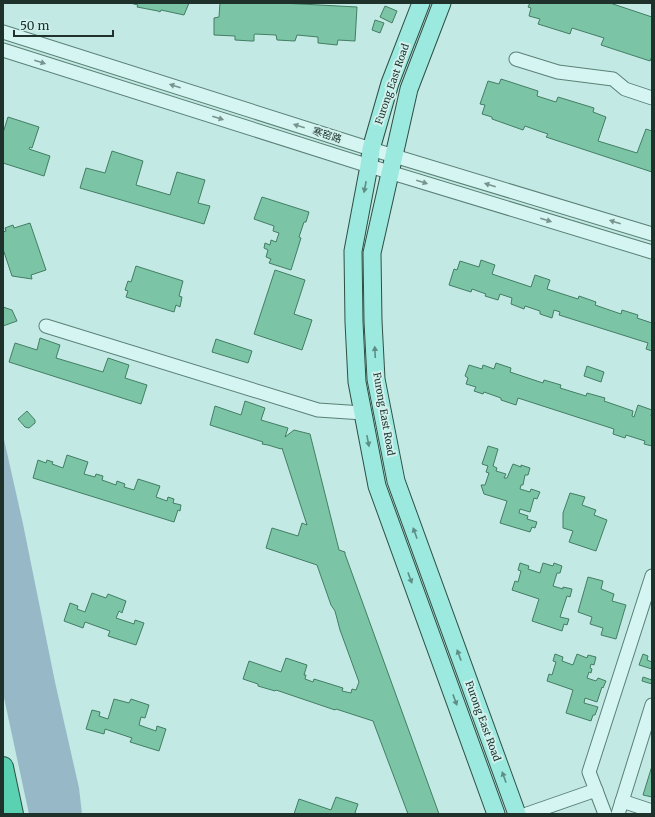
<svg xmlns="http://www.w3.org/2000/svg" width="655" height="817" viewBox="0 0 655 817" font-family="Merriweather,'Noto Sans SC',serif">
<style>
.green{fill:#97b8c6}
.building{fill:#7bc4a6;stroke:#437e64}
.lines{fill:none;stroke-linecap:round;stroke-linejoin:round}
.minor-casing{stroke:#5b8176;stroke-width:15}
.major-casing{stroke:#2f4f43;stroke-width:19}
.highway-casing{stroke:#2f4f43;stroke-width:22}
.minor{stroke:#d4f5f1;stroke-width:13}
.major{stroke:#9ce9df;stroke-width:17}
.highway{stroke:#5ad1b1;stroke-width:20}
.oneway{fill:#79948e}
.oneway2{fill:#5d8e85}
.labels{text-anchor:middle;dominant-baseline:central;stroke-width:4;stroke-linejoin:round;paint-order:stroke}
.street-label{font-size:10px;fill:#1e322b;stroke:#d0f1ed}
</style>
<rect width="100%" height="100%" fill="#c2e9e4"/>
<path class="green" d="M3 435 23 524 55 682 79 788 82 814H29L3 693Z"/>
<g class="building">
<path d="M130 3H189L184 15 161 10 160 12 158 11 137 7 138 5Z"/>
<path d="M220 3H282L357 7 355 41 338 40 337 45 318 43V37L297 35 295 41 277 40 276 35 255 34 254 35V41H251L235 40V36L214 35V18L219 17Z"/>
<path d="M530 3H610L652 17V56L650 61 601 45 604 38 572 28 570 34 538 24 540 19 529 16 531 8 528 7Z"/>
<path d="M385 6 397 11 392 23 380 17Z"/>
<path d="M375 20 384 23 380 33 372 30Z"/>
<path d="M501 79 538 91 537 96 556 102 558 97 594 108 593 112 606 117 598 141 637 153 646 129 652 131V172L546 137 548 134 539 131 525 126 523 130 492 119V117L482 114 485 105 480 104 488 81 499 84Z"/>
<path d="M8 117 39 127 32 148 30 147 29 149 50 156 44 176 3 163V133Z"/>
<path d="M112 151 143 161 136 185 170 195 177 172 205 180 198 203 210 206 204 224 80 188 86 168 105 173Z"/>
<path d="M262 197 309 212 306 222H304L299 237 301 238 291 270 269 263 271 259 266 257 268 250 264 248 265 243 270 245 271 240 276 242 279 233 273 231 274 226 254 219Z"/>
<path d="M30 223 46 270 31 275 32 279 12 276 3 249V232L6 231 5 228 13 225 14 228Z"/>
<path d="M481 260 495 265 492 274 531 287 535 275 550 280 547 289 578 299 579 296 596 302 595 305 621 314 622 310 638 315 637 318 652 323V351L646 349 648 343 559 315 560 312 554 310 552 318 540 314V311L525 306 524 309 511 304 512 298 500 294 498 300 485 296 486 294 472 289 471 292 449 285 454 269 457 270 460 261 479 267Z"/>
<path d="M136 266 183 281 179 296 182 297 180 307 176 305 174 312 126 297 128 291 125 290 128 281 131 282Z"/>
<path d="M275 270 305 280 294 314 312 320 302 350 254 334Z"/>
<path d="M3 307 12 310 17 321 3 326Z"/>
<path d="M40 338 60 345 56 358 103 372 108 358 129 365 125 378 147 385 141 404 9 362 15 343 37 350Z"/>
<path d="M216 339 252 351 248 363 212 352Z"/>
<path d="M496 363 511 368 510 372 543 383 544 380 561 385 560 388 586 396 587 393 605 398 604 401 633 411 632 416 634 417 638 405 652 410 651 416H652V446L644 444 645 441 626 435 625 438 613 434 614 429 518 398 516 405 501 400V398L484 392 483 394 474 391 476 387 466 384 468 378 465 376 469 365 482 369 483 365 494 369Z"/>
<path d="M587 366 604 372 601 382 584 376Z"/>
<path d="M245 401 265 408 261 420 288 428 285 437 294 430 310 434 339 550 345 552V554L439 814H408L373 721 336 709 335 710 276 690 275 691 258 686V684L243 679 249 661 281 672 286 658 307 665 304 675H306L305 679 313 682 314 679 343 688 342 691 351 693 352 689 356 690 359 682 340 630 335 611 331 605 317 565 266 548 272 528 298 536 302 523 307 525 282 448 281 449 268 445 262 444 263 442 210 425 215 406 241 415Z"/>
<path d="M27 411 35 420V423L29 428 25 427 18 419Z"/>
<path d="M488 446 498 449 493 466 497 468 496 471 506 474 504 478H507L513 464 521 467V465L530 468 528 475H525L523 485H521L520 489 530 492 531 489 540 492 537 499 534 498 530 512 520 509 519 513 528 516 527 519 537 522 535 528 532 527 530 532 500 523 507 501 484 494 481 485H485L489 473 486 472 488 466 482 464Z"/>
<path d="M67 455 88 462 84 474 95 477 96 474 103 476 102 480 116 485 117 481 125 484 124 487 134 490 138 479 160 486 156 497 167 501 168 497 174 499 173 503 181 505 180 511 178 510 174 522 33 478 38 460 46 463 47 460 53 462 52 464 63 468Z"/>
<path d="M570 493 585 497 582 505 596 510 594 515 607 520 596 551 569 542 573 531 563 528V513Z"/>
<path d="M520 563 529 566 528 569 540 573 543 563 553 566 554 563 562 566 560 573H557L553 586 563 589V587L572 589 570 597 567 596 560 617 569 619 567 625 564 624 562 631 532 621 539 599 512 590 515 581 518 582 521 571 518 570Z"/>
<path d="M588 577 603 581 601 589 614 594 612 601 626 605 616 639 601 635 603 628 590 624 592 617 578 612Z"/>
<path d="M92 593 106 598 108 594 126 601 122 613 119 611 116 618 134 624 135 620 144 623 136 645 108 636 110 631 85 622 83 628 64 621 70 603 78 606 77 609 85 612Z"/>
<path d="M555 654 563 657 562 661 573 665 577 654 587 658 588 655 596 657 594 665 591 664 590 668 592 669 591 673 589 672 587 678 596 681 598 678 606 681 603 688 602 687 597 702 585 698 584 703 598 707 595 715H593L591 721 566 713 573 690 547 681 549 674 552 675 556 662 553 661Z"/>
<path d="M643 654 648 656 647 660 652 662V669L639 665Z"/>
<path d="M643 677 652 680V684L642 681Z"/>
<path d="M114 699 129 703 131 699 149 705 145 718 141 717 139 725 156 731 157 726 166 729 159 751 130 742 132 738 105 729 104 734 86 729 92 710 100 712 99 716 108 719Z"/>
<path d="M652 766V797L643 795Z"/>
<path d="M336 797 358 804 355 813 358 814H294L299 799 331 810Z"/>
</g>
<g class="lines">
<defs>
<g id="minor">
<path d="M3 32 371 149 652 234"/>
<path d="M3 50 366 165 652 252"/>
<path d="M516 59 558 72 613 79 625 89 652 98"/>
<path d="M46 326 318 410 363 413"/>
<path d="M622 801 652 811"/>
<path d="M527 814 596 790"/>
<path d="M605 814 589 772 652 576"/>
<path d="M618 814 652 705"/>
</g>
<g id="major">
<path d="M421 3 390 83 371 149 369 166 353 251 354 322 357 382 377 486 496 814"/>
<path d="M442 3 409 89 372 253 373 321 376 379 396 481 517 814"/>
</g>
<path id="highway" d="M3 767 13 814"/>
</defs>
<use href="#minor" class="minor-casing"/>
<use href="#major" class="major-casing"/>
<use href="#highway" class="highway-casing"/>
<use href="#minor" class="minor"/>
<use href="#major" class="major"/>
<use href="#highway" class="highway"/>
</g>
<defs><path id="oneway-solid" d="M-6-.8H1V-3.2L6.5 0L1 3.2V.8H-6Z"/></defs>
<g class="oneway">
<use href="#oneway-solid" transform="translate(40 62) rotate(18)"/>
<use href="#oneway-solid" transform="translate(175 86) rotate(-162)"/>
<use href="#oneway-solid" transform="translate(218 118) rotate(18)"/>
<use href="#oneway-solid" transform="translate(299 126) rotate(-162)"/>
<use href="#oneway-solid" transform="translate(422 182) rotate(17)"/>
<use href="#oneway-solid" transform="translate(490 185) rotate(-163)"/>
<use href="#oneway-solid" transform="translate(546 220) rotate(17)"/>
<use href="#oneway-solid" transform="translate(615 222) rotate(-163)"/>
</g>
<g class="oneway2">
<use href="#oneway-solid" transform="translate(365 187) rotate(101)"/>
<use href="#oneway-solid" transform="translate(375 352) rotate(-93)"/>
<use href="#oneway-solid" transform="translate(368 441) rotate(79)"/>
<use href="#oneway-solid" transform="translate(415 533) rotate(-110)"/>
<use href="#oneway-solid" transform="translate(410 578) rotate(70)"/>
<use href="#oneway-solid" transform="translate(459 655) rotate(-110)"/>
<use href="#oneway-solid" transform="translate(455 700) rotate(70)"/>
<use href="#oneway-solid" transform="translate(504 777) rotate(-110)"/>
</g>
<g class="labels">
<g class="street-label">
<text transform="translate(392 84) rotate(-71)">Furong East Road</text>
<text transform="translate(327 135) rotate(18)">寒窑路</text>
<text transform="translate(384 414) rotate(80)">Furong East Road</text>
<text transform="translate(483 721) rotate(70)">Furong East Road</text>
</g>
</g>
<rect width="655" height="817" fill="none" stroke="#1e322b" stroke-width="8"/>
<path d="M14 30v6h99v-6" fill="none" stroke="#1e322b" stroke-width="2"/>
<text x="20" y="30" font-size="12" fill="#1e322b" stroke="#d0f1ed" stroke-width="3" paint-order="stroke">50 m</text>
</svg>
